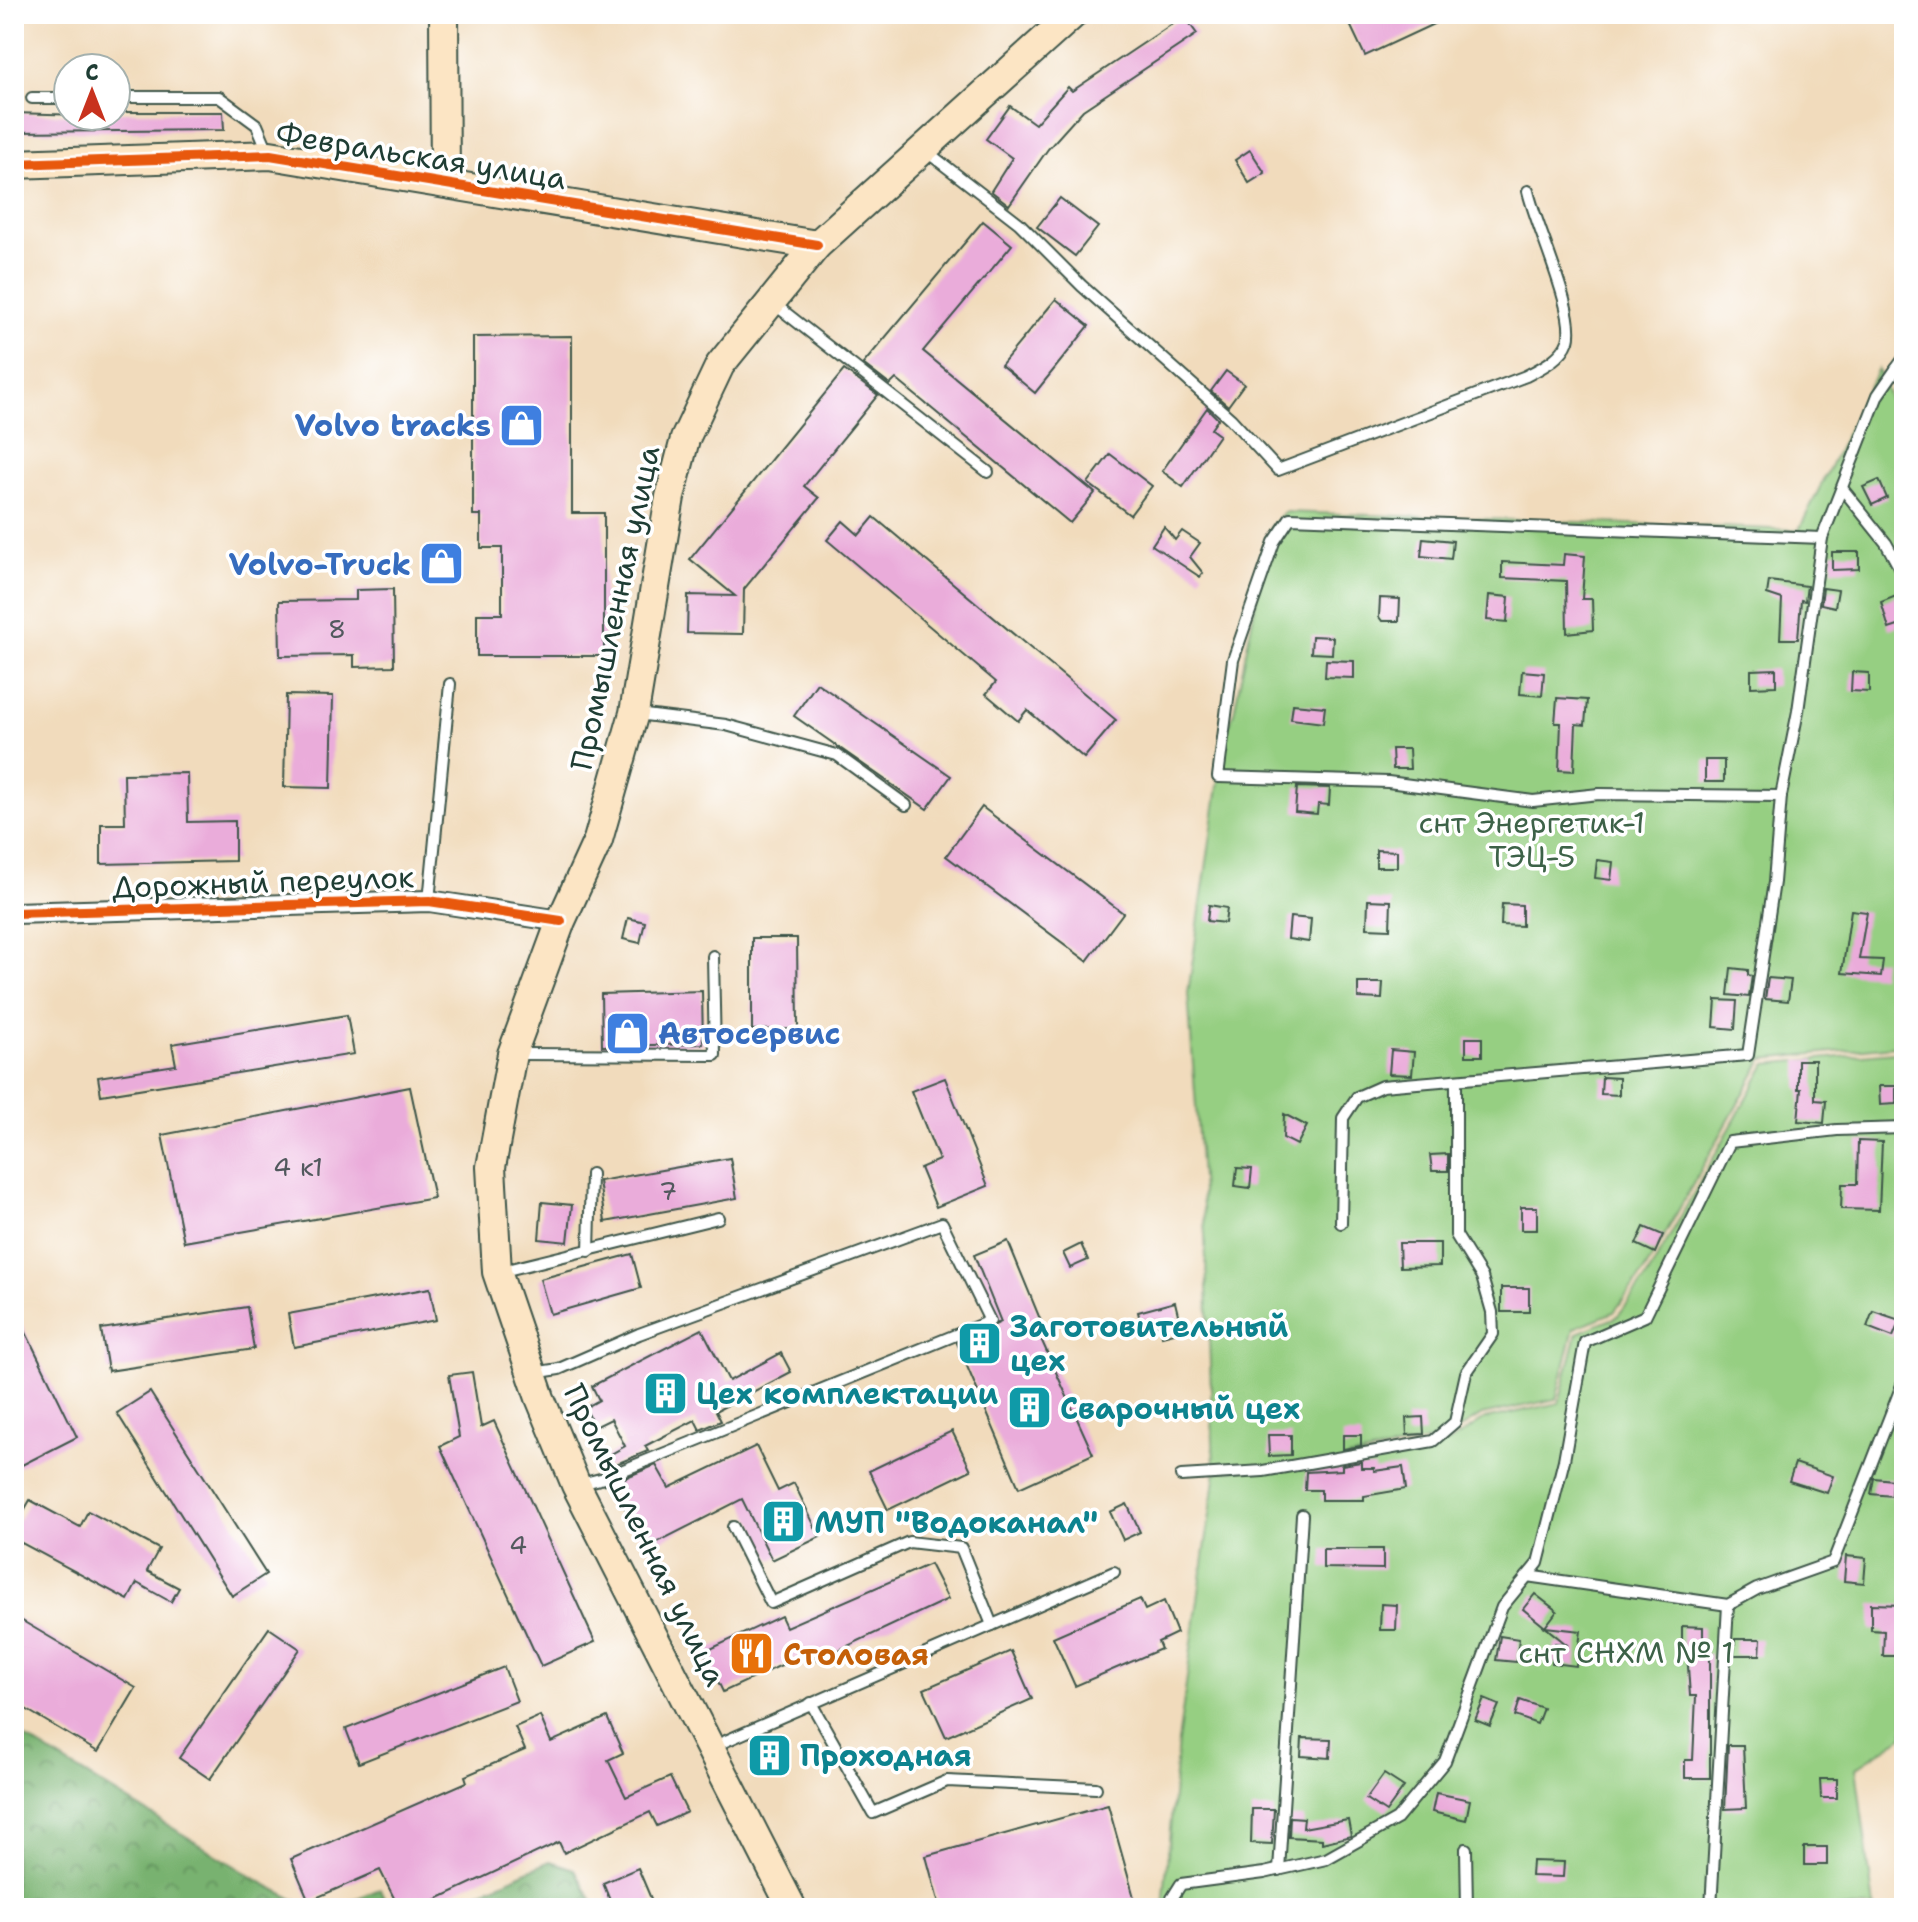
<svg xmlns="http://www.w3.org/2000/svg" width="1918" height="1922" viewBox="0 0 1918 1922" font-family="'Shantell Sans',sans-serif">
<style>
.forest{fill:url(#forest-crowns);stroke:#4c7852;stroke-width:2}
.garden{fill:#96cf82;stroke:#5a865b;stroke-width:2}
.building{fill:#eaacda}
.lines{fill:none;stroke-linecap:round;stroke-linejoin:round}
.lane-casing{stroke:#3e5548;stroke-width:14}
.street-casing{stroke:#3e5548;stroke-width:24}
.secondary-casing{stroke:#3e5548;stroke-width:32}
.lane{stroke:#fff;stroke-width:10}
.street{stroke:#fff;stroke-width:20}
.secondary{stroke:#fce5c4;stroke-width:28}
.cycleway-casing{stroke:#fff;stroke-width:15}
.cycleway{stroke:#e8590c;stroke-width:10}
.labels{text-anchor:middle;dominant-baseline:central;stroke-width:7;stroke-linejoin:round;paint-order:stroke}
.number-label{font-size:26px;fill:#52595e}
.street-label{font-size:30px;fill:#1f3d34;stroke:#fff}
.shop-label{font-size:30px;font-weight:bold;fill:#366cbe;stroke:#fff;text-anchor:end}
.park-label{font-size:30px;fill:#3d6248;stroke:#fff}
.culture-label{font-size:30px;font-weight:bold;fill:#0d838f;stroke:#fff;text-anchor:start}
.food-label{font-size:30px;font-weight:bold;fill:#c56008;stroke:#fff;text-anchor:start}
</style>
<defs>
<pattern id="forest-crowns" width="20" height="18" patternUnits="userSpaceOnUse" patternTransform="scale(2)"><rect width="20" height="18" fill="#78b270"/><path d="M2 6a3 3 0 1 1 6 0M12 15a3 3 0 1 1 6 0" fill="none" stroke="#62925d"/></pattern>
</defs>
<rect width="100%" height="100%" fill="#fff"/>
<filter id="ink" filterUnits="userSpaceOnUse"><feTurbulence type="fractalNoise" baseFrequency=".0125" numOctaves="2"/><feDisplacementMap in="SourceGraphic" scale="16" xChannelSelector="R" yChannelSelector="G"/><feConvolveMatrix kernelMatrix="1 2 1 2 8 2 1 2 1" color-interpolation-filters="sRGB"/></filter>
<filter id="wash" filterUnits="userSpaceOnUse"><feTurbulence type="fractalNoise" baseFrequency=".006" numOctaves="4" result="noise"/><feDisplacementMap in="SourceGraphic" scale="32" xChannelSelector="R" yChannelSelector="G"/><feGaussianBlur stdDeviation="1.8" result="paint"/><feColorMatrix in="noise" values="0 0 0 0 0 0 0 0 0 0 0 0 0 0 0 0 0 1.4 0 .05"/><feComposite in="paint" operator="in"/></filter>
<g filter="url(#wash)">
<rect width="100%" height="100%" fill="#f1dbbc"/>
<g class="forest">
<path d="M14 1731 261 1882 310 1908H14Z"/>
<path d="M550 1861 575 1869 596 1908H444Z"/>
<path d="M380 1889 389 1908H333Z"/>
</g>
<path class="garden" d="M1878 369 1890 400 1904 381V1045L1763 1059 1644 1272 1614 1312 1574 1328 1556 1399 1482 1415 1445 1438 1347 1458 1386 1456 1450 1442 1485 1419 1559 1403 1577 1333 1617 1317 1647 1277 1766 1064 1904 1051V1736L1856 1768 1874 1908H1163L1178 1741 1216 1472 1262 1467H1214L1205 1235 1188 993 1225 738 1234 712 1271 527 1284 512 1799 530Z"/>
<g id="blocks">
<g class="building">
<path d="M1345 14H1455L1365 56Z"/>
<path d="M1184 16 1197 34 1083 110 1048 149 1009 205 991 191 1012 158 986 139 1010 106 1035 124 1068 87 1072 91Z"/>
<path d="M116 112H223L224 130 14 132V113L116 116Z"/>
<path d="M1250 150 1265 173 1249 183 1235 160Z"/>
<path d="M1060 198 1098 227 1075 256 1037 227Z"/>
<path d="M983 221 1012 245 923 351 1095 493 1070 523 896 379 890 385 863 364Z"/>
<path d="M1056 299 1089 326 1035 393 1001 365Z"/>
<path d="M572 336V513H604V656H477V614H502V548H481V515H473V337Z"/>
<path d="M844 370 878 395 804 486 819 498 744 589 743 634 687 633 688 595 735 596 690 559Z"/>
<path d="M1226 371 1244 384 1228 406 1211 391Z"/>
<path d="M1207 408 1218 419 1211 429 1219 435 1183 487 1162 471Z"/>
<path d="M1110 454 1152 486 1130 515 1088 483Z"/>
<path d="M1879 480 1887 498 1872 505 1863 487Z"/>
<path d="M874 517 1116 720 1084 758 1027 710 1018 721 986 694 996 682 827 540 843 521 859 535Z"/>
<path d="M1164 527 1175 540 1182 531 1200 543 1190 557 1203 573 1200 577 1152 545Z"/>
<path d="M1423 538 1453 541 1451 559 1421 556Z"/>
<path d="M1832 552H1859V569L1832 570Z"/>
<path d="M1564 554 1585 556 1582 599H1592L1593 630 1567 633 1566 581 1502 578V562L1563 565Z"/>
<path d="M1769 581 1807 586 1805 601 1801 600 1798 639H1780L1782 599 1767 594Z"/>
<path d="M1823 588 1838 590 1835 607 1821 604Z"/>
<path d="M393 589 394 666 354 667V655L280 656 279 601 356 600V590Z"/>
<path d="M1489 595 1509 597 1507 622 1487 620Z"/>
<path d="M1896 596 1904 624 1889 629 1881 602Z"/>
<path d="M1380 598 1400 599 1399 621H1382L1379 617Z"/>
<path d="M1312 636 1333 637 1332 654 1311 653Z"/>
<path d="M1326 660 1354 661V678L1325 677Z"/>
<path d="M1776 669V686L1751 687V670Z"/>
<path d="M1522 671 1544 673 1542 696 1520 694Z"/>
<path d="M1852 672 1869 673V692L1851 691Z"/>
<path d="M817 683 951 776 927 809 794 716Z"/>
<path d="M286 695 333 696 331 788 284 787Z"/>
<path d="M1557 698 1587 700 1585 725 1576 724 1574 771 1559 770 1561 723H1555Z"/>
<path d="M1293 704 1325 707 1323 723 1291 719Z"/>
<path d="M1392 749H1409L1410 769H1393Z"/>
<rect x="1705" y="760" width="19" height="22"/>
<path d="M187 773 188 822 235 821V861L101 864V824H125L124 774Z"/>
<path d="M1297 787 1330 788 1329 805 1318 804 1317 814 1295 812Z"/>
<path d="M982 807 1123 913 1087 961 946 856Z"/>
<path d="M1376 850 1397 851V867H1376Z"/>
<path d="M1597 860 1613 862 1611 880 1595 878Z"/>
<path d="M1368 900 1391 901 1390 929 1367 928Z"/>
<path d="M1502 904 1522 905V926L1501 925Z"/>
<path d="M1209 905 1227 908 1225 923 1207 921Z"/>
<path d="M1851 910 1867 912 1859 959 1883 960 1881 976 1842 973Z"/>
<path d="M1290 917 1311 919 1309 942 1288 939Z"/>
<path d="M628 918 645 922 640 943 623 939Z"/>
<path d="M752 938H797L798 1029 752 1030Z"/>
<path d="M1731 968 1748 970V975L1752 976 1749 997 1728 995Z"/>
<path d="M1768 978 1791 980 1788 1001 1765 999Z"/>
<path d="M1358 983H1383L1382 999 1358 998Z"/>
<path d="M702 991 703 1044 602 1046 601 994Z"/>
<path d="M1716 1000 1737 1001 1735 1029 1714 1027Z"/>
<path d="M347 1015 354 1054 101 1095 98 1077 176 1065 172 1044Z"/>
<rect x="1466" y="1038" width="16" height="18"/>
<path d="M1391 1050 1414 1052 1412 1075 1389 1074Z"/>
<path d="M1798 1060H1815V1100L1826 1101 1824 1123 1798 1121 1801 1089H1798Z"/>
<path d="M1602 1077 1619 1078V1095L1601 1094Z"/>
<path d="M945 1078 988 1186 936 1207 920 1168 939 1160 911 1091Z"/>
<path d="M1879 1086H1896V1104L1880 1105Z"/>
<path d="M410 1087 434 1198 184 1242 162 1135Z"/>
<path d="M1284 1114 1307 1126 1297 1145 1283 1138Z"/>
<path d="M1858 1141 1882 1142 1879 1210 1841 1209 1842 1184H1857Z"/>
<path d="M1448 1154V1171H1432L1430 1155Z"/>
<path d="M730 1158 737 1198 605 1222 599 1181Z"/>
<path d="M1237 1168 1252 1169 1250 1188 1235 1186Z"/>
<path d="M542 1202 572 1205 568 1242 539 1239Z"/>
<rect x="1521" y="1207" width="16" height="23"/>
<path d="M1644 1227 1663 1235 1655 1253 1636 1244Z"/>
<path d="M1008 1241 1047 1336 1041 1339 1093 1454 1019 1488 957 1343 1001 1322 974 1255Z"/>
<path d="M1399 1243H1440V1266L1400 1267Z"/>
<path d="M1081 1244 1088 1260 1070 1268 1063 1253Z"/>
<path d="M632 1254 641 1288 550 1314 540 1279Z"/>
<path d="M430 1288 436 1320 294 1347 288 1314Z"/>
<rect x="1501" y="1288" width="28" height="24"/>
<path d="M1175 1302 1182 1331 1162 1336 1160 1324 1142 1328 1138 1312Z"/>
<path d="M247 1307 254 1349 108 1371 101 1329Z"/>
<path d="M14 1308 77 1437 14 1469Z"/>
<path d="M1873 1311 1900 1320 1893 1337 1867 1327Z"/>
<path d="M702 1329 729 1381 781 1353 791 1372 716 1411 721 1421 700 1430 695 1420 645 1446 648 1451 604 1469 599 1461 625 1446 611 1419 595 1427 585 1408 599 1400 592 1386Z"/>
<path d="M472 1372 481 1427 494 1421 595 1642 541 1666 440 1446 459 1437 449 1375Z"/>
<path d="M150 1392 266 1574 232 1596 117 1413Z"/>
<path d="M1423 1417 1424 1434 1407 1435 1406 1418Z"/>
<path d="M952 1431 971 1470 888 1510 869 1471Z"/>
<path d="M1268 1435H1291V1455L1269 1456Z"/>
<path d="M1343 1435H1361V1446L1343 1449Z"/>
<path d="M756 1446 778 1491 794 1483 820 1537 772 1560 742 1499 646 1548 612 1483 656 1465 669 1488Z"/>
<path d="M1361 1462V1468H1374V1471L1403 1467 1406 1489 1364 1496V1500H1321V1490H1305L1306 1472 1342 1470V1465Z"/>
<path d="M1795 1463 1833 1476 1827 1493 1789 1481Z"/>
<path d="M1874 1478 1893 1480 1892 1496 1871 1494Z"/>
<path d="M30 1500 80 1527 88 1511 159 1549 147 1571 179 1588 171 1602 137 1583 128 1600 14 1539V1528Z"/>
<path d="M1127 1504 1140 1532 1123 1540 1110 1512Z"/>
<path d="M1323 1549H1383V1569L1323 1568Z"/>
<path d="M1846 1556 1866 1558 1864 1583 1844 1581Z"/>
<path d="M930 1564 948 1599 818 1660 814 1650 723 1692 704 1652 781 1616 786 1627Z"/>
<path d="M1535 1594 1557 1611 1545 1627 1581 1631 1576 1666 1552 1663 1555 1643 1566 1644 1523 1609Z"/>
<path d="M1140 1599 1145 1610 1164 1601 1177 1633 1158 1642 1161 1649 1075 1686 1053 1637Z"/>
<path d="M1381 1604 1397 1605 1396 1630H1380Z"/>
<path d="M1871 1604 1904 1605V1656H1883L1884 1631 1871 1630Z"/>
<path d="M14 1616 136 1688 98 1752 14 1702Z"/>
<path d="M1682 1626 1703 1627V1654H1710V1778H1685V1760H1693L1696 1696H1690L1687 1652H1682Z"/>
<path d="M269 1628 300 1649 210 1779 179 1758Z"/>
<path d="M1500 1636 1519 1639 1516 1662 1496 1660Z"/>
<path d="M1735 1639H1761L1760 1655H1734Z"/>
<path d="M1011 1651 1032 1699 946 1737 924 1689Z"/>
<path d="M504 1667 517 1701 359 1763 346 1729Z"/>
<path d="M1484 1699 1499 1705 1490 1726 1475 1720Z"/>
<path d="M1520 1700 1543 1708 1537 1724 1515 1716Z"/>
<path d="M540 1716 551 1742 607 1717 623 1753 608 1760 626 1797 670 1777 687 1812 657 1826 650 1812 564 1853 559 1842 418 1908H399L380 1870 309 1901 291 1859 467 1782 465 1776 525 1750 515 1727Z"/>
<path d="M1302 1738 1331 1739 1330 1758 1301 1756Z"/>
<path d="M1728 1745H1743L1746 1808 1725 1809Z"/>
<path d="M1384 1774 1404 1787 1386 1812 1366 1799Z"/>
<path d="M1820 1779H1837V1798H1821Z"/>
<path d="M1436 1793 1470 1800 1466 1820 1432 1812Z"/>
<path d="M1108 1805 1137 1908H940L926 1856Z"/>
<path d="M1252 1809H1274L1272 1844 1251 1843Z"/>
<path d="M1290 1817 1304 1818 1303 1828 1348 1820 1351 1836 1322 1843V1839L1289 1837Z"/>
<rect x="1804" y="1847" width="23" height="18"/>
<path d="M1532 1861 1564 1862 1563 1877 1531 1876Z"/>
<path d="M638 1868 655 1908H613L603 1883Z"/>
</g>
</g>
</g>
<g filter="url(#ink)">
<use href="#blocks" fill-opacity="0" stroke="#3e5548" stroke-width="2"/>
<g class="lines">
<defs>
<g id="lane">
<path d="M116 97H219L257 125 268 151"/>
<path d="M32 98H68"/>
<path d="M926 151 1019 223 1082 286 1231 419 1278 470 1526 376C1541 368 1562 358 1568 341 1577 313 1536 227 1528 191"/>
<path d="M773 303 988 472"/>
<path d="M1904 358 1896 369 1904 378"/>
<path d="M1842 488 1886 543 1904 576"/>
<path d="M637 714 726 725 837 755 906 805"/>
<path d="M1781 796 1599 794 1533 801 1388 782 1218 777 1233 660 1274 542 1290 518 1822 538"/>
<path d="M429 901 450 684"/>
<path d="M517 1054 715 1055 713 956"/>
<path d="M1341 1223 1343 1118 1357 1097 1382 1086 1748 1055 1774 882 1781 796 1798 711 1822 538 1878 395 1896 369"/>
<path d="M589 1251 591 1174"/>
<path d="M499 1272 718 1218"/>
<path d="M533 1373 559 1369 639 1334 942 1223 990 1321 604 1478 577 1485"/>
<path d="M1181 1476 1263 1471 1433 1441 1455 1422 1466 1373 1493 1334 1492 1312 1482 1277 1456 1235V1080"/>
<path d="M733 1527 771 1603 909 1542 961 1548 992 1625"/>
<path d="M1527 1576 1728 1605 1757 1589 1833 1562 1904 1380"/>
<path d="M811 1703 873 1813 947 1781 1096 1788"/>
<path d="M712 1747 1114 1572"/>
<path d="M1466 1849 1467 1908"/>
<path d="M1279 1870 1302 1515"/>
<path d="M1166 1908 1181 1884 1264 1873 1326 1859 1397 1819 1445 1761 1502 1607 1538 1563 1564 1460 1585 1342 1645 1316 1730 1142 1837 1130 1904 1128"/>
<path d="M1711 1908 1728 1605"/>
</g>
<path id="street" d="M14 913 429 901 561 921"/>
<g id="secondary">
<path d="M444 14 445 182"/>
<path d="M14 164 270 155 817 245"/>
<path d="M792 1908 576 1485 540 1398 497 1272 491 1167 512 1054 561 921 598 840 634 713 670 497 685 439 720 365 817 245 1073 14"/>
</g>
</defs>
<use href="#lane" class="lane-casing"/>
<use href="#street" class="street-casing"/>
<use href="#secondary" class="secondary-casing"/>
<use href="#lane" class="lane"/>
<use href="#street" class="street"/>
<use href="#secondary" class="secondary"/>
<defs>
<g id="cycleway">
<path d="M14 164 270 155 817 245"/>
<path d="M14 913 429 901 561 921"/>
</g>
</defs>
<use href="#cycleway" class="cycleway-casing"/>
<use href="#cycleway" class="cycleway"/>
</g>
</g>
<defs>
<symbol id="shop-square" viewBox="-11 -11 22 22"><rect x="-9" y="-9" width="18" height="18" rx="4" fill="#3f7fe0" stroke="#fff"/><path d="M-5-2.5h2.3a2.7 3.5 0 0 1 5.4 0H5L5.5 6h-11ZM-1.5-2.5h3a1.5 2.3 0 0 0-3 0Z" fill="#fff"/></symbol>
<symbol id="building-square" viewBox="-11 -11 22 22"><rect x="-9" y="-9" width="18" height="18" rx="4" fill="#0f9aa8" stroke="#fff"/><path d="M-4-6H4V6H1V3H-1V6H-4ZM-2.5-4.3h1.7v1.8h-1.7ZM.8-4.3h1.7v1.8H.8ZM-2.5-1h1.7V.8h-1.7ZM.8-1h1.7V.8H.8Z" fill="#fff"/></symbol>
<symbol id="restaurant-square" viewBox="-11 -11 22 22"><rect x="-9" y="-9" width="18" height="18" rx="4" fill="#e8710a" stroke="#fff"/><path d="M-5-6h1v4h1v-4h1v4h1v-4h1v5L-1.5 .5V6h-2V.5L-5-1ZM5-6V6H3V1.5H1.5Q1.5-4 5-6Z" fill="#fff"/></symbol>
</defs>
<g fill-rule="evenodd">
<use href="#shop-square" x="496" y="400" width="51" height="51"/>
<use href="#shop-square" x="416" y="538" width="51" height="51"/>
<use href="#shop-square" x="602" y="1008" width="51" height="51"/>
<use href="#building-square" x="954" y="1318" width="51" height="51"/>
<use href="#building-square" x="640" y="1368" width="51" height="51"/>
<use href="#building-square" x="1004" y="1382" width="51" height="51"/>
<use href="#building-square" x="758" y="1496" width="51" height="51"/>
<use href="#restaurant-square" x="726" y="1628" width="51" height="51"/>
<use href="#building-square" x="744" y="1730" width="51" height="51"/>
</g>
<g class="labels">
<g class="number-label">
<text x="337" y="628">8</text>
<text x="298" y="1166">4 к1</text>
<text x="668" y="1190">7</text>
<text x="518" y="1544">4</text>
</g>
<g class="street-label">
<text transform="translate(421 156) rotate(9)">Февральская улица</text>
<text transform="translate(615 608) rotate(-78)">Промышленная улица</text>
<text transform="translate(263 882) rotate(-2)">Дорожный переулок</text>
<text transform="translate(645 1535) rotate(64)">Промышленная улица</text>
</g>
<g class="shop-label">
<text x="491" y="425">Volvo tracks</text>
<text x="411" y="564">Volvo-Truck</text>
<text x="658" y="1033" text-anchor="start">Автосервис</text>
</g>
<g class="park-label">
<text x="1532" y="822">снт Энергетик-1<tspan x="1532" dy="34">ТЭЦ-5</tspan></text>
<text x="1626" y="1652">снт СНХМ № 1</text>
</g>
<g class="culture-label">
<text x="1010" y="1326">Заготовительный<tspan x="1010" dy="34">цех</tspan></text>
<text x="696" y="1393">Цех комплектации</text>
<text x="1060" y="1408">Сварочный цех</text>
<text x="814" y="1522">МУП "Водоканал"</text>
<text x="800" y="1755">Проходная</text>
</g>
<g class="food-label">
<text x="783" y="1654">Столовая</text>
</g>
</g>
<rect width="1918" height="1922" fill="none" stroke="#fff" stroke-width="48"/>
<g transform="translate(92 92)"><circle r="38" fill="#ffffff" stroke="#a5b1ae" stroke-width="2"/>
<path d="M0-6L14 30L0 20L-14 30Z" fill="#c8321e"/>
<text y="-12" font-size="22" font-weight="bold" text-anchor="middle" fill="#1f3d34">С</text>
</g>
</svg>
